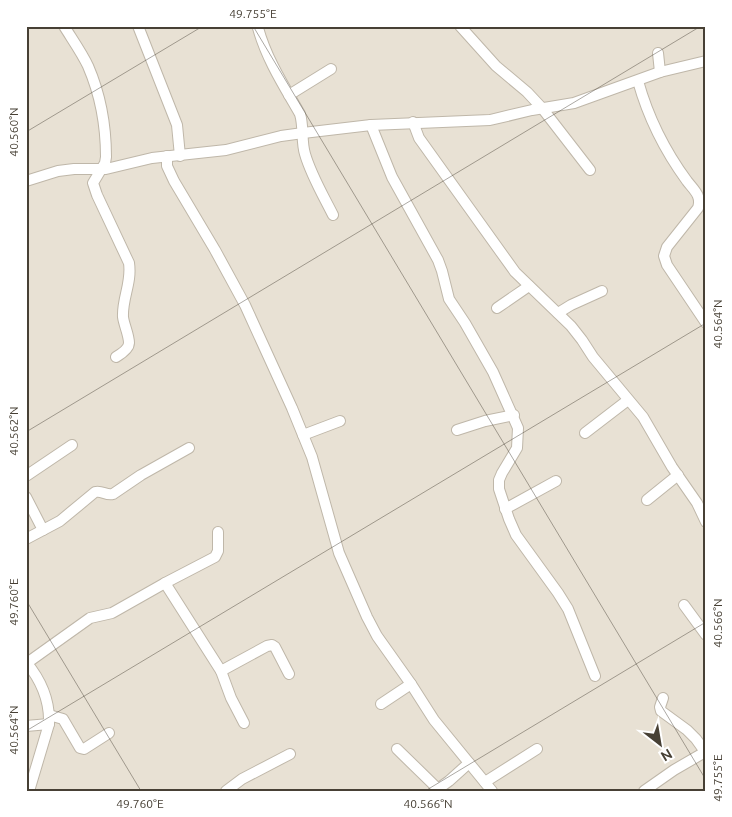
<svg xmlns="http://www.w3.org/2000/svg" width="732" height="817" viewBox="0 0 732 817" font-family="Ubuntu,sans-serif">
<style>
.residential{fill:#e8e1d4}
.lines{fill:none;stroke-linecap:round;stroke-linejoin:round}
.minor-casing{stroke:#bfb7a9;stroke-width:12}
.minor{stroke:#fff;stroke-width:10}
.ticks{fill:none;stroke:#474035;stroke-width:1;stroke-opacity:0.45}
.neatline{fill:none;stroke:#474035;stroke-width:2}
.ticks-label{font-size:12px;text-anchor:middle;fill:#474035}
</style>
<rect width="100%" height="100%" fill="#f4efe6"/>
<rect class="residential" x="26" y="26" width="680" height="765"/>
<g class="lines">
<defs>
<g id="minor">
<path d="M64 26C72 39 82 53 88 66 101 96 106 126 106 157L105 163 93 183 97 195 129 263C132 283 122 298 123 317 124 325 129 335 129 343 129 349 121 354 116 357"/>
<path d="M138 26 177 125 180 156"/>
<path d="M460 26 496 66 527 92 542 108 590 170"/>
<path d="M258 28C267 60 284 86 300 114 304 127 301 141 305 154 311 175 323 195 333 215"/>
<path d="M658 53 660 72"/>
<path d="M638 81C648 117 665 151 687 181 694 190 702 196 698 208L667 247 664 256 667 265 706 323"/>
<path d="M289 95 331 69"/>
<path d="M413 122 419 138 515 272 571 326 582 340 593 357 643 417 672 467 697 503 706 522"/>
<path d="M371 125 392 177 438 260 442 271 449 299 465 323 493 372 518 428 517 448 502 473 499 480V489L509 519 516 535 558 593 568 609 595 676"/>
<path d="M167 156V166L174 181 215 250 245 305 292 408 312 457 339 553 367 617 377 636 411 684 434 720 492 791"/>
<path d="M26 181 58 171 74 169H106L152 158 226 150 281 136 303 133 371 125 490 120 532 110 574 103 660 72 706 61"/>
<path d="M497 308 529 286"/>
<path d="M558 313 571 305 602 291"/>
<path d="M457 430 485 421 514 415"/>
<path d="M585 433 628 400"/>
<path d="M303 435 340 421"/>
<path d="M26 476 72 445"/>
<path d="M26 497 43 530"/>
<path d="M647 500 678 475"/>
<path d="M505 509 556 481"/>
<path d="M26 539 60 521 95 492C102 490 106 496 113 494L141 475 189 448"/>
<path d="M165 583 221 671 231 698 244 723"/>
<path d="M684 605 706 635"/>
<path d="M26 662C41 680 50 701 49 724L29 791"/>
<path d="M27 663 90 618 112 613 165 583 215 557 218 551V532"/>
<path d="M221 671 267 646 272 645 275 647 289 674"/>
<path d="M663 698 660 707 661 711 687 730 696 739 706 753"/>
<path d="M381 704 411 684"/>
<path d="M49 715 63 719 80 748 84 749 109 733"/>
<path d="M26 726 49 724"/>
<path d="M397 749 438 789"/>
<path d="M485 782 537 749"/>
<path d="M226 791 242 779 290 754"/>
<path d="M435 791 449 781 469 763"/>
<path d="M644 791 674 770 705 752"/>
</g>
</defs>
<use href="#minor" class="minor-casing"/>
<use href="#minor" class="minor"/>
</g>
<path class="ticks" d="M253 26 706 780M26 132 203 26M26 432 701 26M26 600 141 791M26 731 706 323M425 791 706 622"/>
<rect width="732" height="817" fill="none" stroke="#ffffff" stroke-width="55"/>
<g transform="translate(660 744) rotate(149)" stroke="#ffffff" stroke-width="4" paint-order="stroke">
<path d="M0-4L9 19L0 12L-9 19Z" fill="#474035"/>
<text y="-8" font-size="14" font-weight="bold" text-anchor="middle" fill="#474035">N</text>
</g>
<rect x="28" y="28" width="676" height="762" class="neatline"/>
<g class="ticks-label">
<text x="253" y="18">49.755°E</text>
<text transform="translate(14 132) rotate(-90)" y="4">40.560°N</text>
<text transform="translate(718 324) rotate(-90)" y="4">40.564°N</text>
<text transform="translate(14 431) rotate(-90)" y="4">40.562°N</text>
<text transform="translate(14 602) rotate(-90)" y="4">49.760°E</text>
<text transform="translate(718 623) rotate(-90)" y="4">40.566°N</text>
<text transform="translate(14 730) rotate(-90)" y="4">40.564°N</text>
<text transform="translate(718 778) rotate(-90)" y="4">49.755°E</text>
<text x="140" y="808">49.760°E</text>
<text x="428" y="808">40.566°N</text>
</g>
</svg>
